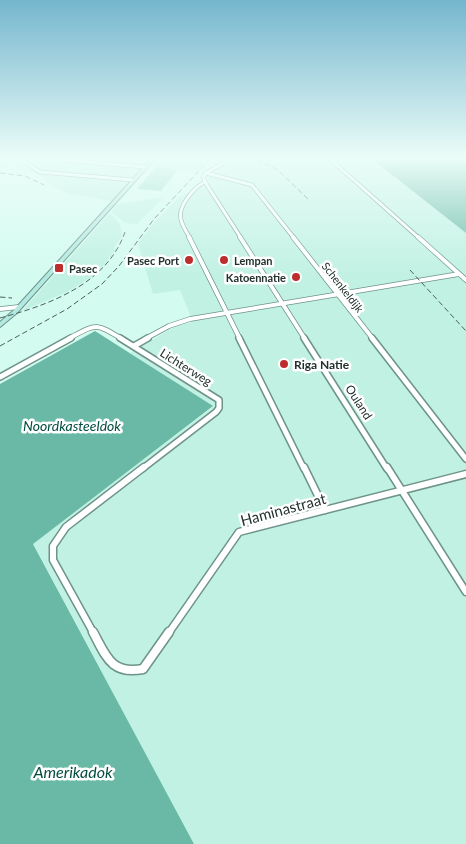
<svg xmlns="http://www.w3.org/2000/svg" width="466" height="844" viewBox="0 0 466 844" font-family="Lato,sans-serif">
<style>
.built{fill:#c1f1e3}
.green{fill:#97dac8}
.water{fill:#69b9a6}
.lines{fill:none;stroke-linecap:round;stroke-linejoin:round}
.minor-far4-casing{stroke:#6e9389;stroke-width:4.5}
.minor-far3-casing{stroke:#6e9389;stroke-width:5.5}
.minor-far2-casing{stroke:#6e9389;stroke-width:8}
.minor-far1-casing{stroke:#6e9389;stroke-width:9}
.minor-casing{stroke:#6e9389;stroke-width:11}
.secondary-casing{stroke:#6e9389;stroke-width:2}
.minor-far4{stroke:#fff;stroke-width:3}
.minor-far3{stroke:#fff;stroke-width:4}
.minor-far2{stroke:#fff;stroke-width:5}
.minor-far1{stroke:#fff;stroke-width:6}
.minor{stroke:#fff;stroke-width:8}
.secondary{fill:#b2e9e0;fill-rule:evenodd}
.rail{stroke:#4b605a;stroke-width:1;stroke-dasharray:5.5 3;stroke-linecap:butt}
.poi-dot{fill:#bc2d2e;stroke:#fff;stroke-width:2}
.labels{text-anchor:middle;dominant-baseline:central;stroke-width:5;stroke-linejoin:round;paint-order:stroke}
.far-poi-label{font-size:11px;font-weight:bold;fill:#22312d;stroke:#fff;text-anchor:end}
.far-street-label{font-size:11px;fill:#22312d;stroke:#fff}
.poi-label{font-size:12px;font-weight:bold;fill:#22312d;stroke:#fff;text-anchor:start}
.street-label{font-size:12px;fill:#22312d;stroke:#fff}
.water-label{font-size:14px;font-style:italic;fill:#034d40;stroke:#fff}
.near-street-label{font-size:15px;fill:#22312d;stroke:#fff}
.near-water-label{font-size:16px;font-style:italic;fill:#034d40;stroke:#fff}
</style>
<rect width="100%" height="100%" fill="#d3fbef"/>
<g class="built">
<path d="M0 159H150L111 201 69 194 55 187 35 172 24 171 12 164 7 167H0Z"/>
<path d="M157 159H207L197 171 150 166Z"/>
<path d="M233 159H372L466 233V844H194L33 543 213 407 130 353 176 326 193 322 180 290 153 294 138 244 152 225 179 197 191 191 210 185 207 176Z"/>
<path d="M164 197 137 224 125 223 111 211 118 204Z"/>
<path d="M110 213 120 224 122 236 114 248 116 249 103 266 91 277 69 291 22 311Z"/>
</g>
<path class="green" d="M156 167 178 169 161 191 137 189Z"/>
<g class="water">
<path d="M372 159H466V233Z"/>
<path d="M95 331 213 406 33 544 194 844H0V384Z"/>
</g>
<g class="lines">
<defs>
<g id="minor-far4">
<path d="M26 159 23 161 40 172 133 180"/>
<path d="M50 159 145 167"/>
<path d="M330 159 419 238"/>
<path d="M206 173 203 177 207 185 241 238"/>
<path d="M206 173 252 185 294 238"/>
<path d="M206 173 225 162 226 159"/>
<path d="M190 238C187 233 183 227 181 220 177 207 194 187 205 182"/>
</g>
<g id="minor-far3">
<path d="M189 237 240 339"/>
<path d="M240 237 305 339"/>
<path d="M293 237 373 339"/>
<path d="M418 237 466 280"/>
<path d="M0 309 19 307"/>
<path d="M68 339C96 324 95 322 122 339"/>
<path d="M145 339 169 326 190 319 459 274"/>
</g>
<g id="minor-far2">
<path d="M120 338 219 400V408L216 412 142 469"/>
<path d="M239 338 304 469"/>
<path d="M304 338 387 469"/>
<path d="M372 338 466 459"/>
<path d="M134 346 148 338"/>
<path d="M0 377 71 338"/>
</g>
<g id="minor-far1">
<path d="M304 467 325 510"/>
<path d="M387 467 466 592"/>
<path d="M94 634 53 560V546L66 527 144 467"/>
<path d="M168 634 239 532 466 474"/>
</g>
<path id="minor" d="M93 632C106 656 111 675 143 669L169 632"/>
<path id="secondary" d="M151 159H155L17 313 0 327V322L13 311Z"/>
</defs>
<use href="#minor-far4" class="minor-far4-casing"/>
<use href="#minor-far3" class="minor-far3-casing"/>
<use href="#minor-far2" class="minor-far2-casing"/>
<use href="#minor-far1" class="minor-far1-casing"/>
<use href="#minor" class="minor-casing"/>
<use href="#secondary" class="secondary-casing"/>
<use href="#minor-far4" class="minor-far4"/>
<use href="#minor-far3" class="minor-far3"/>
<use href="#minor-far2" class="minor-far2"/>
<use href="#minor-far1" class="minor-far1"/>
<use href="#minor" class="minor"/>
<use href="#secondary" class="secondary"/>
<g class="rail">
<path d="M257 160 278 170 310 201"/>
<path d="M0 173 25 176 44 185"/>
<path d="M410 270 466 331"/>
<path d="M0 297 12 298"/>
<path d="M0 318C49 305 107 284 125 232"/>
<path d="M0 346 67 309 102 284 119 266 154 219 210 159"/>
</g>
</g>
<linearGradient id="sky" x2="0" y2="1"><stop stop-color="#75b6ce"/><stop offset="0.57" stop-color="#ebfdf8"/><stop offset="1" stop-color="#ebfdf8" stop-opacity="0"/></linearGradient>
<rect width="466" height="277" fill="url(#sky)"/>
<g class="poi-dot">
<circle cx="189" cy="260" r="5"/>
<circle cx="224" cy="260" r="5"/>
<rect x="54" y="263" width="10" height="10" rx="2.5"/>
<circle cx="296" cy="277" r="5"/>
<circle cx="284" cy="364" r="5"/>
</g>
<g class="labels">
<g class="far-poi-label">
<text x="179" y="260">Pasec Port</text>
<text x="234" y="260" text-anchor="start">Lempan</text>
<text x="69" y="268" text-anchor="start">Pasec</text>
<text x="286" y="277">Katoennatie</text>
</g>
<g class="far-street-label">
<text transform="translate(343 287) rotate(52)">Schenkeldijk</text>
</g>
<g class="poi-label">
<text x="294" y="364">Riga Natie</text>
</g>
<g class="street-label">
<text transform="translate(186 367) rotate(32)">Lichterweg</text>
<text transform="translate(359 402) rotate(57)">Ouland</text>
</g>
<g class="water-label">
<text x="72" y="425">Noordkasteeldok</text>
</g>
<g class="near-street-label">
<text transform="translate(283 509) rotate(-15)">Haminastraat</text>
</g>
<g class="near-water-label">
<text x="73" y="771">Amerikadok</text>
</g>
</g>
</svg>
